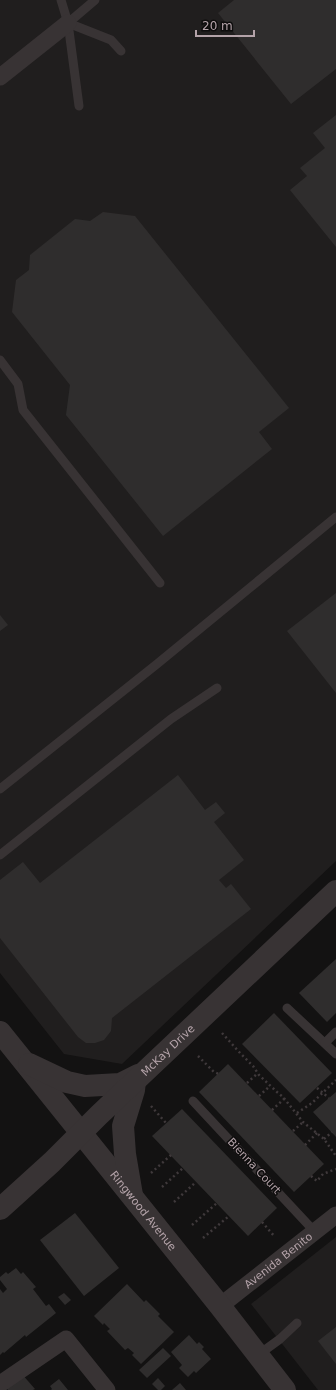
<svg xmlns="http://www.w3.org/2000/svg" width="336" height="1390" viewBox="0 0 336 1390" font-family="'DejaVu Sans',sans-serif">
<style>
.built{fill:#201e1e}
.building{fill:#2f2d2d}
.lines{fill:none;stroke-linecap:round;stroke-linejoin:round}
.path{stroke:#3f393b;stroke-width:2.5;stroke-dasharray:2 3;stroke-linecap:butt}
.service{stroke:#383334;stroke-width:9}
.minor{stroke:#383334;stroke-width:17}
.tertiary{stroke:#383334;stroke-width:22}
.labels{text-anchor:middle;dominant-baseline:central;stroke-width:3;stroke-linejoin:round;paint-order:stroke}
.street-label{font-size:11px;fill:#b4a3a9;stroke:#0e0d0d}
</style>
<rect width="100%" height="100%" fill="#131212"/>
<g class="built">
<path d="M0 0H336V861L122 1064 64 1054 0 973Z"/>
<path d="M336 1237V1390H318L251 1304Z"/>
</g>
<g class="building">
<path d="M234 0H336V69L291 104 218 13Z"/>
<path d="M336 115V247L290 190 307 176 300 168 325 148 313 133Z"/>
<path d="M103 212 135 216 289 408 259 432 272 449 163 536 66 415 70 385 12 312 16 280 29 270 30 255 75 219 90 221Z"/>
<path d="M336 593V693L287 631Z"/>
<path d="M0 615 8 625 0 631Z"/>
<path d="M178 775 205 810 216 802 225 813 214 822 244 860 219 880 226 888 231 884 251 909 112 1018 111 1031 104 1040 95 1043H86L78 1037 0 938V880L23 862 40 883Z"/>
<path d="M336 959V1013L327 1022 299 993Z"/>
<path d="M274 1013 332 1073 300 1103 242 1044Z"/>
<path d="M228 1064 324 1164 294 1192 199 1092Z"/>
<path d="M336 1092V1137L313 1112Z"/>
<path d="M182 1109 277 1208 248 1236 152 1136Z"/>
<path d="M75 1213 119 1268 84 1296 40 1240Z"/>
<path d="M16 1268 21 1274 23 1272 36 1287 33 1289 46 1306 49 1304 56 1313 26 1337 25 1335 4 1353 3 1352 0 1355V1289L3 1293 7 1289 0 1280V1277L6 1272 8 1274Z"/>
<path d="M127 1284 144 1302 146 1300 160 1314 158 1316 174 1332 141 1364 132 1355 134 1353 128 1348 125 1350 107 1331 110 1329 104 1323 103 1325 94 1316Z"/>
<path d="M64 1293 71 1300 65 1305 58 1297Z"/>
<path d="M336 1327V1364L318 1341Z"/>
<path d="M189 1335 197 1344 199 1342 204 1347 202 1349 211 1359 196 1373 194 1371 188 1377 179 1368 182 1365 171 1352Z"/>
<path d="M163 1348 171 1356 147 1378 139 1370Z"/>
<path d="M21 1373 35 1389 33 1390H8L5 1386Z"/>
<path d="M158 1378 165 1386 161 1390H158L152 1384Z"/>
<path d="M59 1379 68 1390H51L52 1389 50 1386Z"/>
<path d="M180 1383 186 1390H172Z"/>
</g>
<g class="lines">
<g class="path">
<path d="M222 1033 241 1054 253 1066 259 1075 277 1092 283 1097 303 1122 324 1139 336 1156"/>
<path d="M198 1056 214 1072 219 1074"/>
<path d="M247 1083 258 1073"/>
<path d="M317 1088 329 1098"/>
<path d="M259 1096 270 1086"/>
<path d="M151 1106 166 1123"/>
<path d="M272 1110 285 1098"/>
<path d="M297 1113 312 1103 336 1080"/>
<path d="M293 1131 303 1122"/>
<path d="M324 1139 332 1132"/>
<path d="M305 1145 317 1133"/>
<path d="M151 1173 171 1155"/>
<path d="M311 1176 317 1181 323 1174 336 1169"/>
<path d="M162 1187 183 1168"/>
<path d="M174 1202 196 1182"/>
<path d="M262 1222 275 1237"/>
<path d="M192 1225 217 1203"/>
<path d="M203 1238 229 1216"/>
</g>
<g class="service">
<path d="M61 0 68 23 79 106"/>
<path d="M68 23 111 40 121 51"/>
<path d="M68 23 95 0"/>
<path d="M0 360 18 384 23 410 160 583"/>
<path d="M0 789 157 664 336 517"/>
<path d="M0 855 171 719 217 688"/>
<path d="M287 1008 336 1054"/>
<path d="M325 1043 336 1032"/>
<path d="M193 1101 315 1232"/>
<path d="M258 1355 280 1339 297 1323"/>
</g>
<g class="minor">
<path d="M0 77 68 23"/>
<path id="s1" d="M220 1306 336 1215"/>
<path d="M0 1384 66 1339 107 1390"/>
</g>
<g class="tertiary">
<path id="s2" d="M0 1032 220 1306 285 1390"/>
<path d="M29 1064 67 1082 85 1086 120 1084 138 1075"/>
<path d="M132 1195 125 1154 123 1126 134 1090 135 1081"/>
<path id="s3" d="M0 1209 52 1162 99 1115 336 891"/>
</g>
</g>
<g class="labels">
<g class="street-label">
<text stroke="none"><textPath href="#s3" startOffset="231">McKay Drive</textPath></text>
<text transform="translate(254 1166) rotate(47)">Bienna Court</text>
<text stroke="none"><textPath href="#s2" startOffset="229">Ringwood Avenue</textPath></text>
<text stroke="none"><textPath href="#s1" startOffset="74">Avenida Benito</textPath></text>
</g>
</g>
<path d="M196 30v6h58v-6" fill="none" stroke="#b4a3a9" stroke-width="2"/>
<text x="202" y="30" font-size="12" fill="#b4a3a9" stroke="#0e0d0d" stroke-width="3" paint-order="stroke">20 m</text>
</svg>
